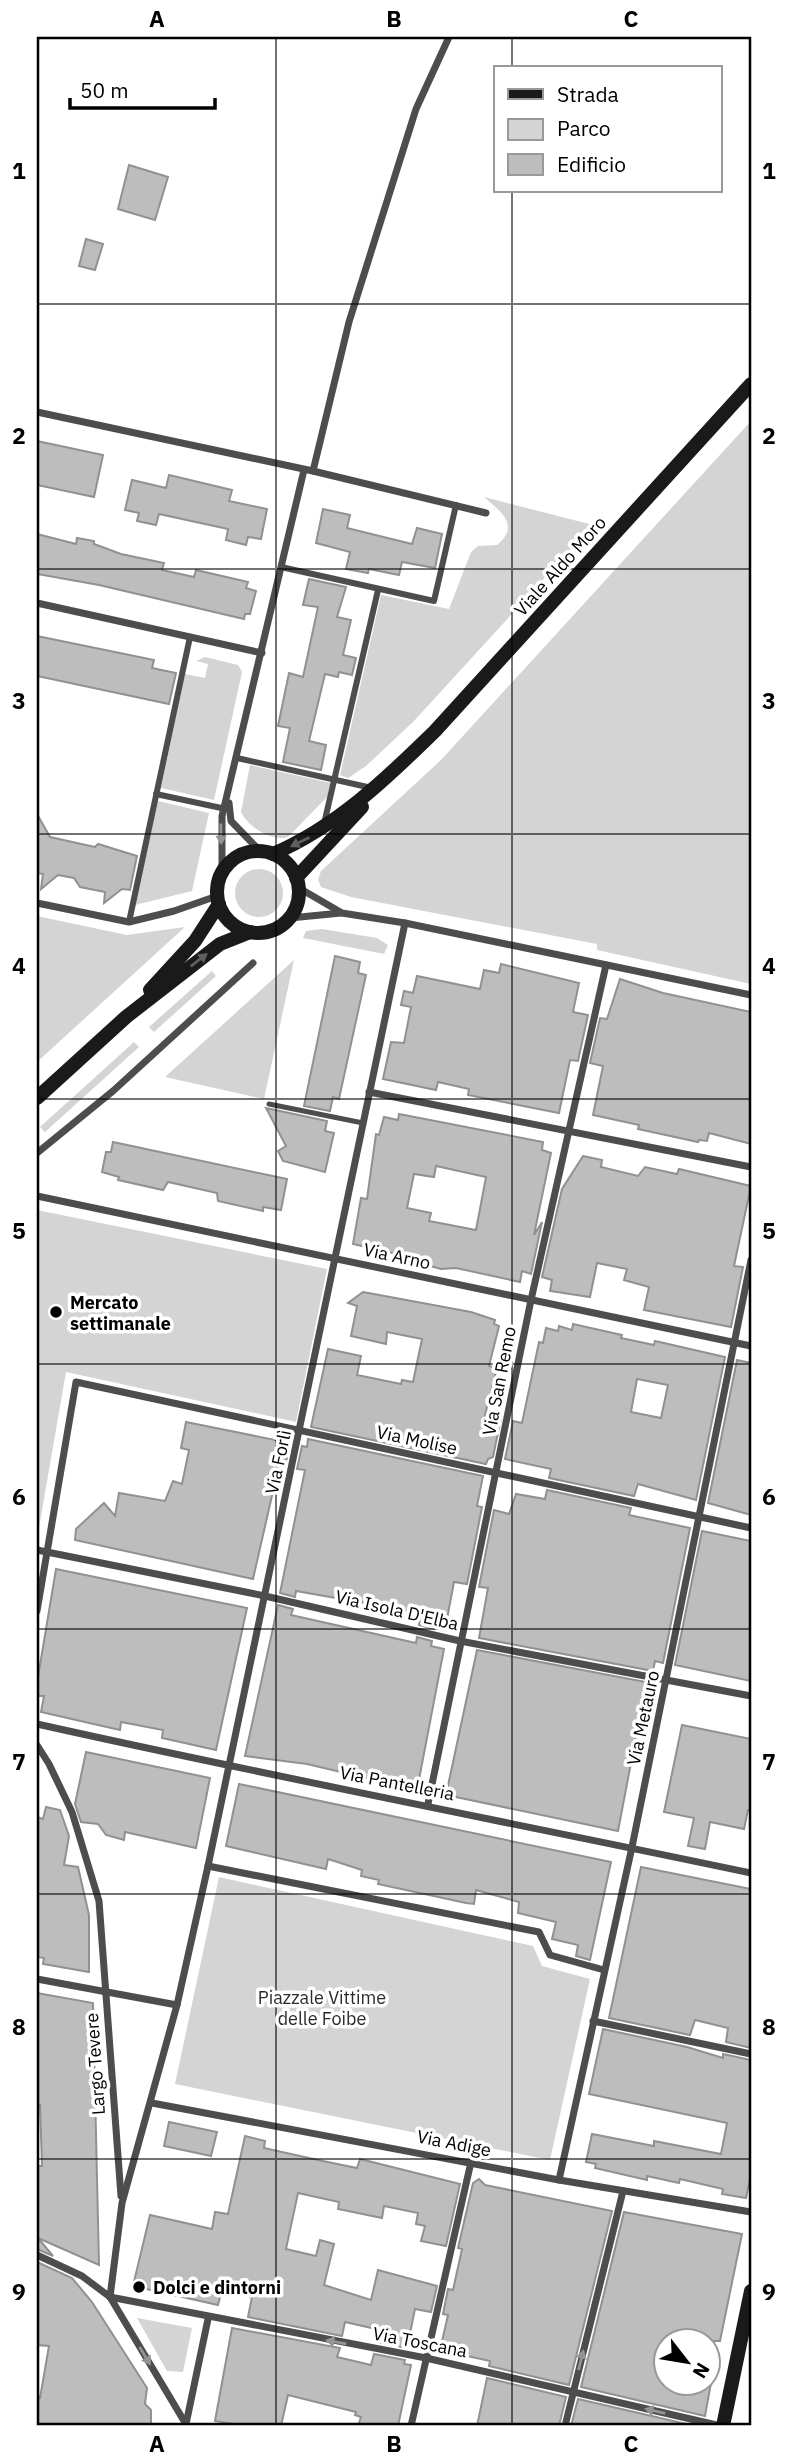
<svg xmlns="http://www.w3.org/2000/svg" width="788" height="2463" viewBox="0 0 788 2463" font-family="'IBM Plex Sans',sans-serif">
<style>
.green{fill:#d4d4d4}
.building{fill:#bdbdbd;stroke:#919191;stroke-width:2;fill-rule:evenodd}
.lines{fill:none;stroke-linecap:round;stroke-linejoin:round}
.service{stroke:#4d4d4d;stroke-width:5}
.pedestrian{stroke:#4d4d4d;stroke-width:6}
.minor{stroke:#4d4d4d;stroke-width:7}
.secondary{stroke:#1a1a1a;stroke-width:14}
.oneway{fill:#949494}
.oneway2{fill:#5f5f5f}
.grid{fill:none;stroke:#000;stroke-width:2;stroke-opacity:0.55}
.poi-dot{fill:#000;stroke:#fff;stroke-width:2.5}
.labels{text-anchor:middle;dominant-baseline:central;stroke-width:7;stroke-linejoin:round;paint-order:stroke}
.street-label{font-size:18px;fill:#000;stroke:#fff}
.poi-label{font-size:18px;font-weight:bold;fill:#000;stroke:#fff;text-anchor:start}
.park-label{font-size:18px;fill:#2b2b2b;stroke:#fff}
.neatline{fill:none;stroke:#000;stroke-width:2.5}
.grid-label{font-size:23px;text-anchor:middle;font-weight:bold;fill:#000}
</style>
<rect width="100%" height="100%" fill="#fff"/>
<g class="green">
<path d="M751 421V984L597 950V944L351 897 321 887 318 880 321 871 441 760Z"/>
<path d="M484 497 593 525 414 721 366 766 348 778 340 775 381 595 449 609 471 552 478 546 497 545C521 525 500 511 484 497Z"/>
<path d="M205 657 238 665 242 672 214 800 161 788 185 674 205 678 208 664 196 661Z"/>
<path d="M250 765 331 783 327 797 288 837C272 842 248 827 241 812Z"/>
<path d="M158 801 209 813 192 891 135 905Z"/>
<circle cx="259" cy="893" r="24"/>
<path d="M37 916 127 935 185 927 37 1062Z"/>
<path d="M322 929 377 938 388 945 384 954 303 938 306 931Z"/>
<path d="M294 960 264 1099 165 1077Z"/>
<path d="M212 971 216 976 154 1032 149 1027Z"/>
<path d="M134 1042 139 1047 45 1132 40 1127Z"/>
<path d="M37 1210 327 1269 296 1422 66 1372 37 1539Z"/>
<path d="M219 1877 533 1946 542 1966 590 1979 550 2160 175 2084Z"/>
<path d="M137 2318 192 2328 183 2372 167 2371Z"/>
</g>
<g class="building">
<path d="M129 165 168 177 155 220 118 209Z"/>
<path d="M86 239 103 244 95 270 79 266Z"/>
<path d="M37 441 103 455 94 497 37 485Z"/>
<path d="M169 475 232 490 229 501 267 509 261 539 248 537 246 545 226 540 228 529 159 514 156 525 137 521 139 513 125 510 132 480 166 488Z"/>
<path d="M323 509 350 515 347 528 412 544 417 528 442 534 435 568 402 562 399 575 369 569 368 573 346 569 350 552 316 543Z"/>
<path d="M37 534 76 544 77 538 94 541V544L121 554 164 563 162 570 194 577 196 570 248 582 246 588 256 591 250 614H245L244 619 99 585 37 574Z"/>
<path d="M309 579 346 587 337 617 351 620 343 655 356 658 352 675 339 672 338 677 325 674 309 741 326 745 321 770 283 762 290 728 278 726 289 673 303 677 318 607 303 605Z"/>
<path d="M37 636 154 660 152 668 176 673 169 704 37 676Z"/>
<path d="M37 814 50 837 95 847 98 844 137 856 130 890 122 889 104 903 105 892 80 887 74 878 58 875 41 889 43 874 37 873Z"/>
<path d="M335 956 360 962 358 973 366 975 339 1099 333 1097 330 1111 304 1106Z"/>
<path d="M501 964 579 983 573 1012 588 1015 578 1061 570 1060 559 1113 468 1095 469 1089 438 1082 436 1090 383 1079 391 1042 404 1043 411 1007 401 1005 404 991 413 993 417 976 480 989 484 970 499 973Z"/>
<path d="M620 979 663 993 751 1012V1144L709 1133 707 1141 699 1140 698 1142 638 1129 639 1125 593 1115 603 1066 590 1063 600 1018 607 1019Z"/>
<path d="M266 1108 327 1121 325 1131 334 1133 325 1172 283 1161 278 1151 286 1146Z"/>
<path d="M399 1114 543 1142 542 1150 551 1153 534 1235 542 1222 531 1274 522 1271 520 1282 456 1268 441 1269 423 1264V1260L353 1244 361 1198 367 1199 376 1134 379 1135 384 1117 398 1120ZM436 1166 486 1177 476 1230 429 1221 431 1213 407 1208 414 1174 434 1177Z"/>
<path d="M113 1142 287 1179 281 1210 263 1207V1211L218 1201 217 1193 168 1182 163 1190 118 1180 119 1177 102 1172 106 1152H111Z"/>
<path d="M583 1156 602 1160 601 1167 638 1176 645 1167 677 1174 679 1169 751 1186 734 1266 743 1267 731 1327 644 1310 649 1287 624 1280 627 1269 597 1263 590 1297 550 1291 552 1280 542 1277 562 1189Z"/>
<path d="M363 1292 471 1312 495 1320 494 1324 499 1326 489 1366 497 1368 485 1415 501 1418 493 1457 488 1459 486 1464 311 1427 328 1349 361 1356 357 1375 401 1384 402 1380 413 1382 422 1339 387 1332 386 1344 351 1336 357 1306 348 1303Z"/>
<path d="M573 1324 622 1335 621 1338 654 1345 655 1341 725 1357 696 1500 638 1484 634 1496 549 1478 551 1469 505 1459 513 1421 522 1423 539 1342 543 1343 546 1328 558 1331 559 1326 572 1330ZM637 1379 668 1385 661 1418 631 1412Z"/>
<path d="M737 1360 751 1363V1515L708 1503Z"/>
<path d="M186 1422 290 1443 285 1466 279 1465 253 1579 75 1540 76 1529 104 1503 115 1516 119 1493 165 1501 173 1481 182 1484 189 1450 181 1448Z"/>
<path d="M308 1439 483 1476 477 1506 482 1507 467 1584 454 1582 447 1619 435 1617 434 1629 419 1625 421 1613 296 1591 295 1597 280 1593 305 1470 297 1469 302 1446 307 1447Z"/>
<path d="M547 1490 631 1508 629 1515 690 1528 663 1663 655 1661 653 1671 479 1638 488 1588 479 1587 494 1510 509 1514 516 1494 545 1499Z"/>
<path d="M702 1531 751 1541V1681L675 1665Z"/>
<path d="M56 1569 247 1608 216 1750 162 1738 163 1730 121 1722 120 1730 41 1712 44 1696H37V1683Z"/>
<path d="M278 1605 293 1609 291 1615 416 1643 417 1637 432 1641 431 1646 444 1649 417 1790 307 1764 245 1756Z"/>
<path d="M477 1650 651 1683 643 1722 639 1721 618 1831 446 1795Z"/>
<path d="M682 1725 751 1739V1810H748L744 1829 710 1822 705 1849 688 1846 694 1818 664 1812Z"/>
<path d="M86 1752 210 1778 196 1848 125 1832 124 1840 106 1835 98 1824 81 1822 75 1804Z"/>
<path d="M239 1784 611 1862 590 1960 576 1956 578 1945 552 1939 556 1922 518 1913 519 1902 476 1890 474 1904 466 1903 378 1884 379 1880 361 1876 362 1870 328 1859 326 1869 226 1846Z"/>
<path d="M46 1807 60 1810 69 1836 64 1865 78 1867 89 1915V1972L43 1964 44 1958 37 1957V1817L43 1819Z"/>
<path d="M641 1867 751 1889V2048L726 2042 728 2028 695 2020 690 2035 609 2018Z"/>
<path d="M37 1993 93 2003 99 2265 38 2238 53 2256 37 2249V2166H42L40 2105H37Z"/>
<path d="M603 2029 687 2047 723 2058V2054L751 2060V2174L746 2198 722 2194 723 2189 680 2179 679 2183 647 2176V2180L595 2168 596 2164 586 2162 592 2134 654 2146V2141L721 2154 727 2123 589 2094Z"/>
<path d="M169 2122 217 2132 211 2156 164 2146Z"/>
<path d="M245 2136 265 2141 264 2148 318 2160 357 2168 360 2159 460 2184 446 2246 421 2241 425 2226 416 2224 418 2213 384 2206 382 2218 338 2209 339 2202 298 2193 286 2249 316 2256 320 2240 334 2244 324 2285 371 2300 378 2270 437 2286 431 2312 415 2309 407 2348 377 2342 380 2330 345 2322 342 2336 248 2317 252 2297 222 2289 218 2305 133 2286 150 2215 212 2229 215 2212 228 2214Z"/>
<path d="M479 2179 485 2185 612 2211 569 2385 489 2366 490 2361 440 2350 448 2315 443 2314 448 2289 453 2290 462 2249 458 2248 473 2183Z"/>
<path d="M624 2212 742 2234 720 2341H666V2383H711L705 2416 581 2387Z"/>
<path d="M37 2262 72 2278 92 2302 147 2388 145 2404 151 2410V2426H37V2398H40L49 2346 37 2345Z"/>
<path d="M232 2328 340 2348 337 2357 371 2365 374 2354 405 2360 404 2364 411 2365 398 2426H358L361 2417 355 2415 356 2412 288 2395 281 2426H246L215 2421Z"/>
<path d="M487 2378 566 2397 559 2426H477Z"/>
<path d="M578 2399 695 2426H571Z"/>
</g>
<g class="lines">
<path class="service" d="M269 1104 363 1123"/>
<g class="pedestrian">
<path d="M281 567 434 601 456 505"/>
<path d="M237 758 372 788"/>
<path d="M156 794 226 809"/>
<path d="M324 824 378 590"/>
<path d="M129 922 190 637"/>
</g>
<g class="minor">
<path d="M37 412 313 471 486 513"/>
<path d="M313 471 349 322 416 109 449 37"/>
<path d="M37 603 262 653"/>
<path d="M229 803 231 821 260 851"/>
<path d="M222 873V816L304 470"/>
<path d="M299 888 342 913 405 923 751 995"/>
<path d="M37 903 129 922 174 911 217 896"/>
<path d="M290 918 341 913"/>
<path d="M369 1092 751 1167"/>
<path d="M37 1153 113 1091 253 963"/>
<path d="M37 1196 751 1346"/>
<path d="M37 1550 265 1596 460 1641 751 1696"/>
<path d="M37 1611 76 1382 751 1528"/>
<path d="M37 1724C274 1777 513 1823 751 1873"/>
<path d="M37 1745 49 1764 72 1812 99 1901 121 2196"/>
<path d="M428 1804 531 1300 606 965"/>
<path d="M208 1866 539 1932 550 1955 604 1970"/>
<path d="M37 1979 177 2005"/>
<path d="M593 2021 751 2054"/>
<path d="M152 2103 559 2180 751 2212"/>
<path d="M559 2180 632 1847 751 1260"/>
<path d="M37 2255 82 2276 110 2297 187 2426"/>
<path d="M110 2297 122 2203 177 2005 208 1866 405 923"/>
<path d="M110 2297 426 2358 721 2426"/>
<path d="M186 2424 208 2319"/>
<path d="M411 2426 471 2162"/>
<path d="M565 2426 623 2191"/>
</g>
<g class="secondary">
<circle cx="258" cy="892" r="41"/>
<path d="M273 854C336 827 386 779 435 731L751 384"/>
<path d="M296 878 362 807"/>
<path d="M150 990 195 941 219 904"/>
<path d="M37 1098 126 1017 220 944 250 932"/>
<path d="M723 2426 751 2291"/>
</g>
</g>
<defs><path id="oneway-solid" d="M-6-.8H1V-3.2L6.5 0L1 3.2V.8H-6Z" transform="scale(1.75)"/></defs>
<g class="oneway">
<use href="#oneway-solid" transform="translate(221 834) rotate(89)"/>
<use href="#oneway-solid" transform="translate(336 2342) rotate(-170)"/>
<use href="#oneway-solid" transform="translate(145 2356) rotate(59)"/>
<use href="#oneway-solid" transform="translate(581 2360) rotate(-76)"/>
<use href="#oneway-solid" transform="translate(655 2411) rotate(-167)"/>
</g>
<g class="oneway2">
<use href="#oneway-solid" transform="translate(300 842) rotate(154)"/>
<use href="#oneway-solid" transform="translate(199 960) rotate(-38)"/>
</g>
<path class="grid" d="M276 37V2426M512 37V68M512 191V2426M37 304H751M37 569H751M37 834H751M37 1099H751M37 1364H751M37 1629H751M37 1894H751M37 2159H751"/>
<g class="poi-dot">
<circle cx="56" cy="1312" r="7"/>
<circle cx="139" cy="2287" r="7"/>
</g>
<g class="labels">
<g class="street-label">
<text transform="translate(560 566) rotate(-48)">Viale Aldo Moro</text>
<text transform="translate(397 1256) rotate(12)">Via Arno</text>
<text transform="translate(499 1381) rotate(-79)">Via San Remo</text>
<text transform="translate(417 1440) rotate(12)">Via Molise</text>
<text transform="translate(278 1462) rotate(-78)">Via Forlì</text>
<text transform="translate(397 1610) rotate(13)">Via Isola D'Elba</text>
<text transform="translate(643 1718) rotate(-78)">Via Metauro</text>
<text transform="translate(397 1783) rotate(11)">Via Pantelleria</text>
<text transform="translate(95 2064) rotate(-94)">Largo Tevere</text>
<text transform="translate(454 2143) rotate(11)">Via Adige</text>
<text transform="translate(420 2342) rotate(11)">Via Toscana</text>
</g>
<g class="poi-label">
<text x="70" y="1302">Mercato<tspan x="70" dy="21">settimanale</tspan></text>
<text x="153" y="2287">Dolci e dintorni</text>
</g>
<g class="park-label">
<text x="322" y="1997">Piazzale Vittime<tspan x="322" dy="21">delle Foibe</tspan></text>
</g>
</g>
<rect width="788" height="2463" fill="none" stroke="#ffffff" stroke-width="77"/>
<rect x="494" y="66" width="228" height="126" fill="#ffffff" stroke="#999999" stroke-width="2"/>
<rect x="508" y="89" width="35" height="10" fill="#1a1a1a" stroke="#999999" stroke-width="2"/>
<text x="557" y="102" font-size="21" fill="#000000">Strada</text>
<rect x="508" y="119" width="35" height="21" fill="#d4d4d4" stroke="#999999" stroke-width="2"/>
<text x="557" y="136" font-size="21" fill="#000000">Parco</text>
<rect x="508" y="154" width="35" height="21" fill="#bdbdbd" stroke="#999999" stroke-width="2"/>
<text x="557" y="172" font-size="21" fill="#000000">Edificio</text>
<g transform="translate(687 2362) rotate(121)"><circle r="33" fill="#ffffff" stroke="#999999" stroke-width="2"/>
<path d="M0-5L12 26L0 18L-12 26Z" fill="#000000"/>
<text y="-10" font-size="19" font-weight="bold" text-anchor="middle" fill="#000000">N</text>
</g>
<path d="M70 98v10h145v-10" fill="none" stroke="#000000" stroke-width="3.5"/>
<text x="80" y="98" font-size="21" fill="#000000" stroke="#ffffff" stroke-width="5" paint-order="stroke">50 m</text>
<rect x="38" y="38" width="712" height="2386" class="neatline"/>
<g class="grid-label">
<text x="157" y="27">A</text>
<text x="394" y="27">B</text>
<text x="631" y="27">C</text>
<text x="19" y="179">1</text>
<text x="769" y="179">1</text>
<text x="19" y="444">2</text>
<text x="769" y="444">2</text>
<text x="19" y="709">3</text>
<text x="769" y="709">3</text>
<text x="19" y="974">4</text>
<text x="769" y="974">4</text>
<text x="19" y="1239">5</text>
<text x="769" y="1239">5</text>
<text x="19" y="1505">6</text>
<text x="769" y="1505">6</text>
<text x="19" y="1770">7</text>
<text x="769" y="1770">7</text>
<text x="19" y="2035">8</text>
<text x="769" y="2035">8</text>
<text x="19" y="2300">9</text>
<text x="769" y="2300">9</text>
<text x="157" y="2452">A</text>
<text x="394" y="2452">B</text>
<text x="631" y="2452">C</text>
</g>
</svg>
